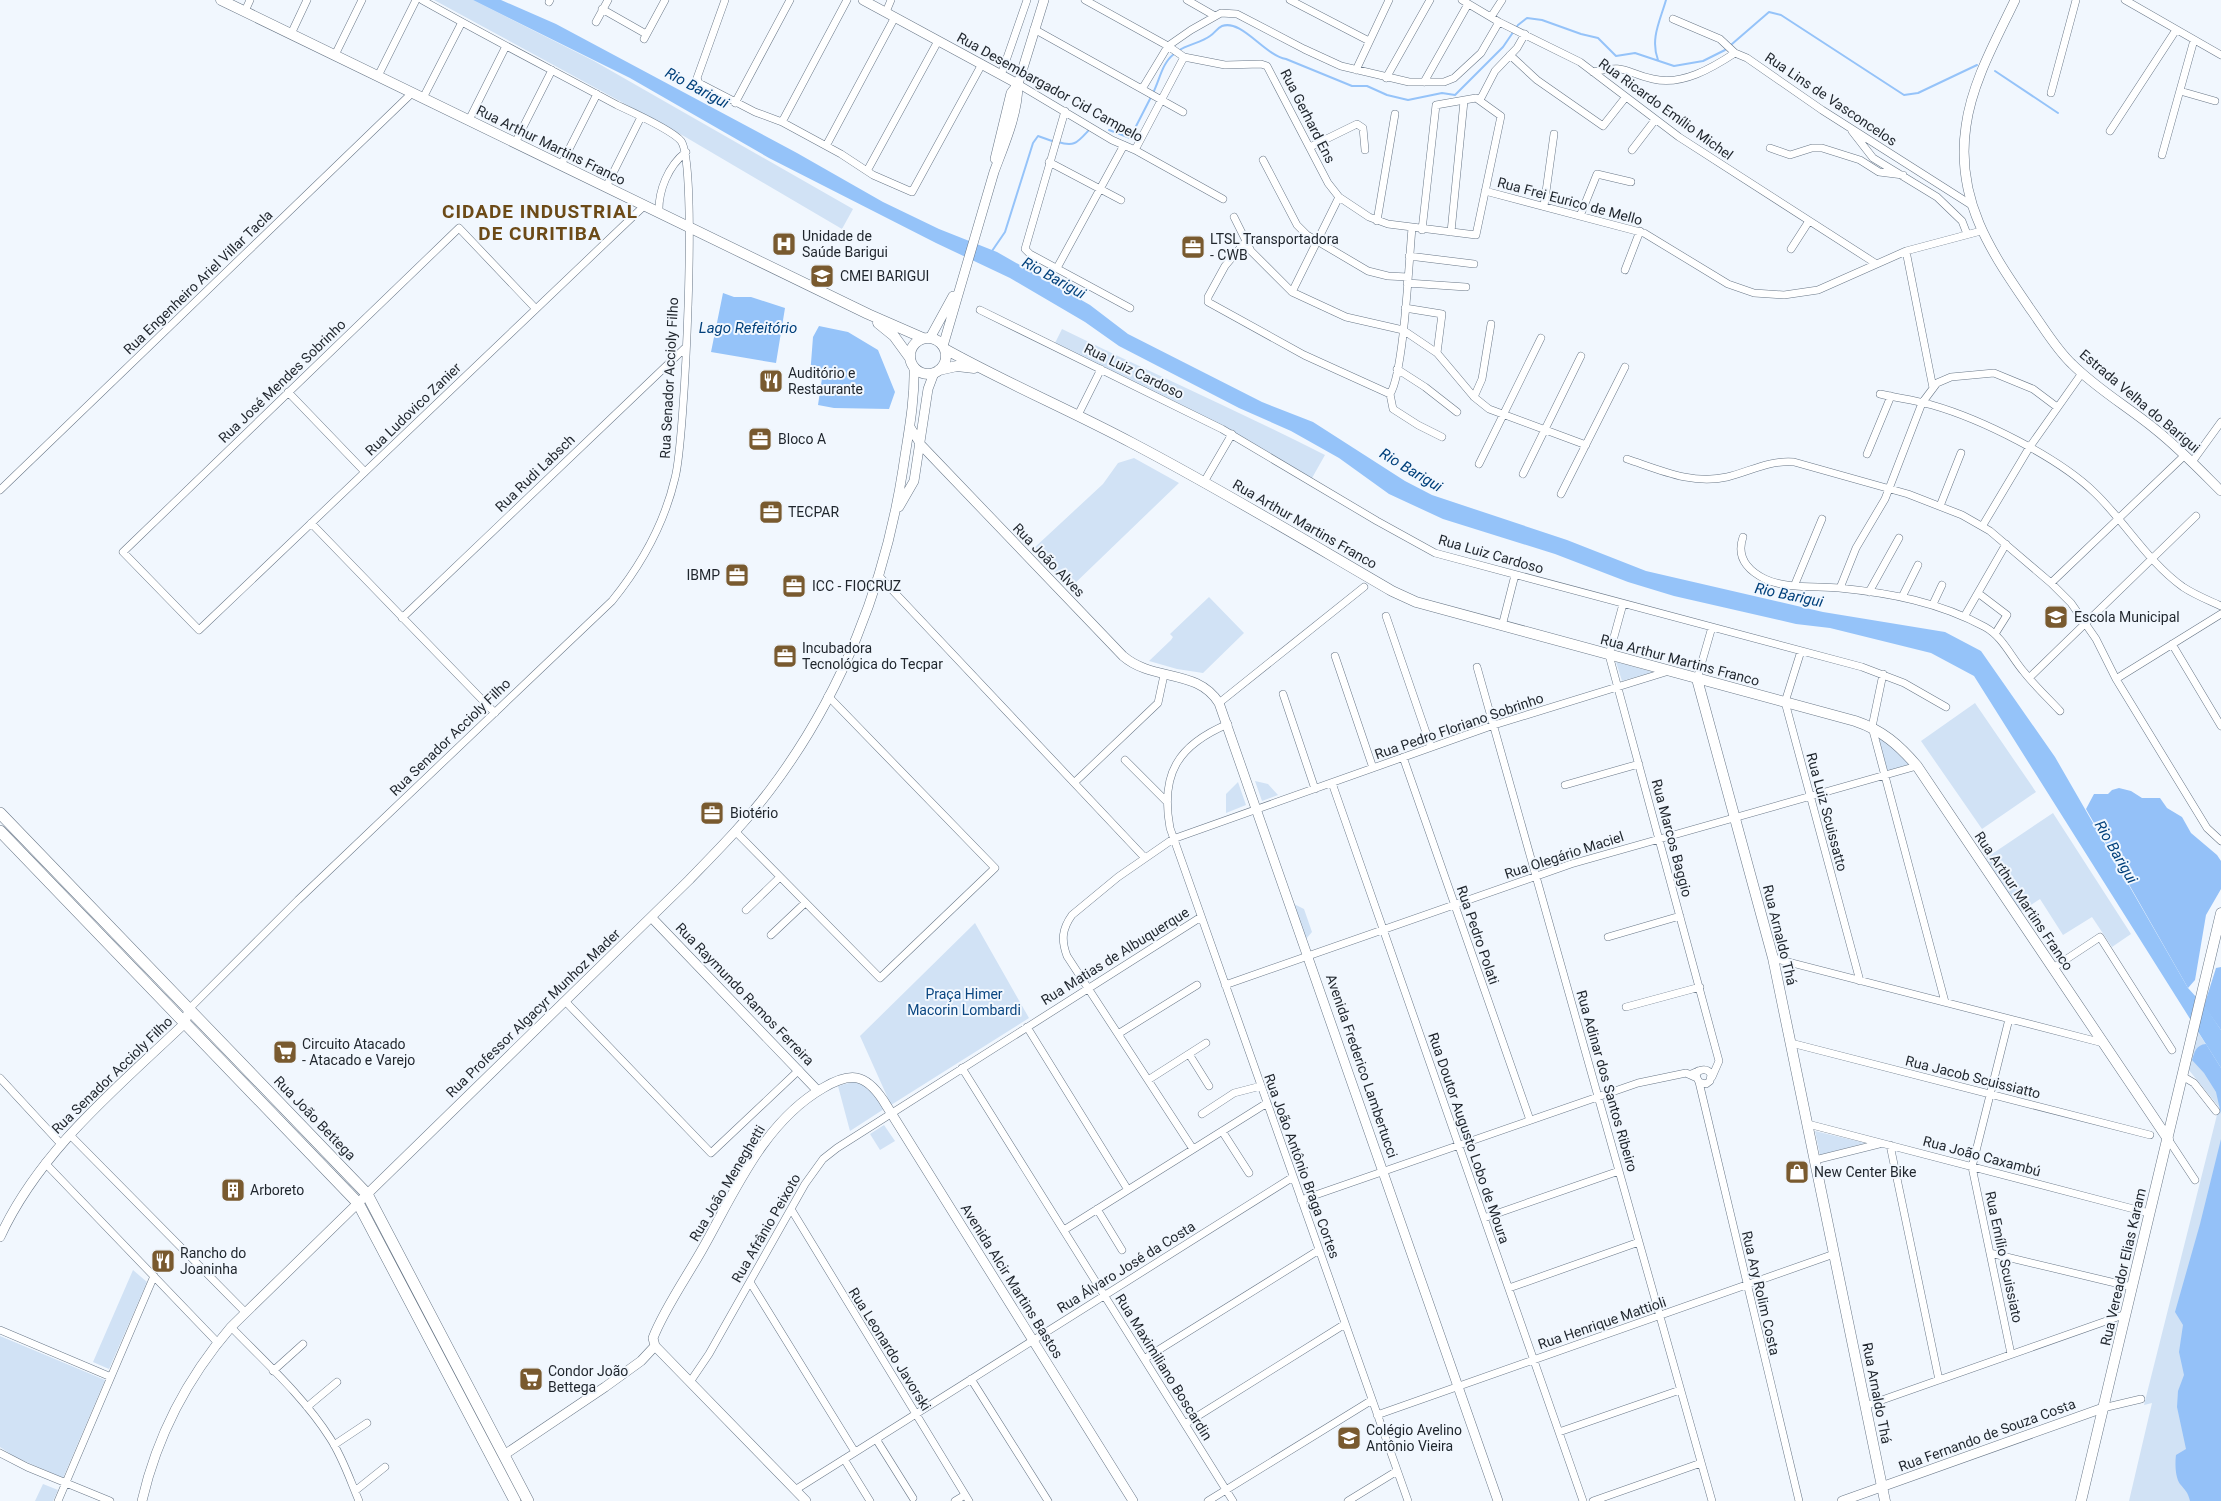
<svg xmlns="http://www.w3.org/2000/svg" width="2221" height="1501" font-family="Roboto,sans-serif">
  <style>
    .green { fill: #d1e2f5 }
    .forest { fill: #94c1f8 }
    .water { fill: #95c3f9 }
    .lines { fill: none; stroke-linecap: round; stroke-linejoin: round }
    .stream { stroke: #95c3f9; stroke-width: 2 }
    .minor-casing { stroke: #697787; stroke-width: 8 }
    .tertiary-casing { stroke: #697787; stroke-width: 10 }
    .secondary-casing { stroke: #697787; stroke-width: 11 }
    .primary-casing { stroke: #697787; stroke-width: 12 }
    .minor { stroke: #fff; stroke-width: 7 }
    .tertiary { stroke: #fff; stroke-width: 9 }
    .secondary { stroke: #fff; stroke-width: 10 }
    .primary { stroke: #fff; stroke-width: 11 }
    .labels { text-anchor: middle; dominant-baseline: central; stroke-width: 4; stroke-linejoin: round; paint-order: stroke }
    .street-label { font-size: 14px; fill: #1f252c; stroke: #f1f7fe }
    .poi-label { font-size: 14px; fill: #1f252c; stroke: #f1f7fe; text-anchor: start }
    .park-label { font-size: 14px; fill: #0a4681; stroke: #f1f7fe }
    .water-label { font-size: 15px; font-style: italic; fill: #01407b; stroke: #f1f7fe }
    .district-label { font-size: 19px; font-weight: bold; letter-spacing: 1px; fill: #6c4a17; stroke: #f1f7fe }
  </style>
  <rect width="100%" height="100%" fill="#f1f7fe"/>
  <path class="green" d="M434 0H473L594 61 853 209 842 229 682 135Z
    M1062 329C1149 372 1239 411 1325 455L1312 478 1227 428 1055 343Z
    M1134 458 1179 483 1070 588 1033 549 1103 484 1118 463Z
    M1209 597 1244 633 1203 673 1177 669 1149 661 1171 640 1173 637 1170 634Z
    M1616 662 1653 672 1622 681Z
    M1975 703 2036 792 1982 829 1921 741Z
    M1878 734 1910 764 1887 771Z
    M1255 781 1268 784 1278 795 1262 801Z
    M1238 782 1246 805 1226 813V794Z
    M2053 813 2131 934 2112 947 2092 917 2063 935 2040 899 2020 912 1986 858Z
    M1292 903 1304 909 1312 932 1306 939Z
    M975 923 1029 1018 891 1105 860 1036Z
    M2196 1029 2221 1068V1501H2129L2152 1403 2144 1405 2147 1393 2219 1107 2188 1069Z
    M856 1081C869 1085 877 1098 884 1109L850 1131 838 1086Z
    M884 1125 895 1141 880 1150 870 1134Z
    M1815 1131 1865 1143 1820 1155Z
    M133 1270 147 1282 109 1369 93 1362Z
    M0 1336 105 1380 63 1478 15 1457 0 1447Z
    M43 1484 58 1490 53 1501H35Z"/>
  <path class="forest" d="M2119 788 2131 791 2142 798H2160L2167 808 2182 817 2191 833 2217 855 2221 861V889L2206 915 2195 980 2188 988 2086 809 2094 794H2108L2112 790Z
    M2221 967V1030L2204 1006 2216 968Z
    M2206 1044 2221 1068V1114L2216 1092 2204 1073 2192 1060C2195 1051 2196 1045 2206 1044Z
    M2221 1139V1501H2190C2188 1492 2185 1490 2180 1484 2175 1477 2175 1463 2176 1455L2186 1449 2177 1407 2178 1391 2184 1375 2179 1352 2183 1325 2175 1312 2200 1224Z"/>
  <path class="water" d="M473 0H501L556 24 797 153 883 202 939 229 997 252 1090 305 1128 334 1262 402 1313 422 1405 481 1432 495 1567 540 1646 571 1823 612 1945 632 1981 651 2055 757 2188 988 2207 1009 2221 1030V1068L1974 676 1931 653 1830 628 1796 624 1674 596 1628 582 1555 554 1443 519 1389 494 1339 458 1291 431 1239 408 1119 346 1085 322 1010 278 936 243 769 158 630 78Z
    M723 293 734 297H751L785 308 776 363 711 352Z
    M819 326 848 332 878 350 895 392 889 409 834 408 818 405 822 378 810 376 813 337Z"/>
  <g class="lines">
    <path class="stream" d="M1732 44 1769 12 1781 15 1904 95 1918 93 1977 65
      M1178 51C1188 44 1201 43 1210 36 1215 33 1217 28 1222 26 1242 19 1264 55 1286 59L1352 86H1367L1387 95 1408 100 1442 93 1455 95 1503 47 1518 25 1527 18 1542 20 1581 34 1598 38 1616 56 1635 53 1674 66 1703 61 1725 50
      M1658 60C1650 39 1660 21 1666 0
      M1995 71 2058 113
      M1153 93C1160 79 1162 63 1174 54
      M1109 130 1130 138 1151 97
      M1058 142C1074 147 1077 143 1088 131
      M992 251 1005 232 1033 143 1038 136 1052 141"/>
    <g class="minor-casing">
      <path id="minor" d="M725 0 697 78 699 83 755 112 782 122 841 154 873 175 912 192 982 64
        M1085 0 1168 46 1184 57 1225 65 1261 64 1267 66 1328 183 1339 197 1369 217 1388 224 1476 235 1501 116 1476 98 1436 105 1422 230
        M1187 0 1215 16
        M1290 0 1369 41
        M1462 0 1499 22 1580 62 1679 137 1875 263
        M2125 0 2221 55
        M549 2 550 0
        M602 9 646 34
        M245 11 250 0
        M886 12 891 0
        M1491 17 1502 0
        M1673 19 1720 39 1735 53 1747 58 1822 110 1973 206
        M596 22 608 0
        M1034 29 1183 112
        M291 34 307 0
        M644 39 665 0
        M335 55 362 0
        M1510 55 1537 80 1603 126 1625 98
        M1356 70 1389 0
        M1593 72C1627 64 1623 72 1653 79 1682 86 1712 68 1735 53
        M1001 75 1027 0
        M378 76 416 0
        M1386 78 1430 0
        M1424 82 1468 4
        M1018 84 1112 140 1135 150 1223 199
        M1142 89 1168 46 1191 30 1221 13 1237 14 1304 49 1341 66 1409 82H1444L1454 78 1481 53 1499 22
        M2180 91 2215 101
        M2051 93 2076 0
        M423 98 462 22
        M1480 100 1495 71 1517 48 1525 34
        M735 103 790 0
        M1065 111 1025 249 1030 254 1130 308
        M469 120 506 46
        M782 122 847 0
        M1852 131 1873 158 1937 197 1962 221 1967 234
        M2110 131 2176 30
        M515 143 552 70
        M826 146 895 17
        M1310 147 1357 124 1363 128 1365 150
        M1770 148 1790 155 1812 148H1822L1860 160 1879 172 1903 175
        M1135 150 1184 57
        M1632 150 1655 120
        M2162 155 2194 40
        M1263 160 1297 225 1307 235 1368 271 1388 276 1408 277
        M1049 162 1121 200
        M561 165 597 94
        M867 171 938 41
        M606 187 641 117
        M1485 191 1644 233 1728 284 1754 293 1784 295 1818 290 1906 251 1981 231
        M1544 206 1554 134
        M659 213C658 191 668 166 686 152
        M1580 216 1597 174 1631 182
        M1234 217 1251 251 1292 292 1346 317 1403 330 1437 353 1474 397 1489 409 1586 445
        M1377 221 1395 114
        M1451 232 1464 101
        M1246 241 1225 266 1208 297V302L1304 355 1390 394C1404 373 1409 259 1412 228
        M1791 249 1809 221
        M1906 251 1933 388
        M1409 256 1474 264
        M1057 268 1124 145
        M1625 270 1640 231
        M1407 283 1466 287
        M1292 292 1339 197
        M1405 308 1442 314 1437 353
        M536 309 459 228 123 552 199 630 260 572 644 206
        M980 310 1222 429 1377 521 1435 553 1862 667 1904 683 1946 707
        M1397 369 1425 387 1457 412
        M288 392 365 472
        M1390 394 1393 409 1418 425 1442 437
        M1880 394C1897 398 1915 400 1932 405 1981 419 2058 457 2095 493 2126 523 2148 562 2183 587 2195 595 2208 600 2221 606
        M1474 397 1482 379 1491 324
        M1078 415 1101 369
        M1867 454 1891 396
        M1627 459C1660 470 1692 485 1727 477 1751 471 1769 460 1794 462L1908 494 1962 515 1990 531 2051 583 2071 603 2096 639 2116 679 2207 828 2221 841
        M2192 462 2221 422
        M1479 464 1541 338
        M1523 474 1581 356
        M1204 482 1232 434
        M0 490 412 93
        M1561 494 1625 367
        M1940 506 1961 453
        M311 523 495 713
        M1983 525 2029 448 2082 373
        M1743 537C1736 557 1747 570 1765 579 1786 589 1816 586 1839 588 1890 593 1939 602 1985 627 2003 637 2011 657 2024 672 2035 686 2048 698 2060 711
        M879 576 1145 858
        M2051 583 2185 455
        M1795 584 1822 519
        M1840 588 1856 548 1885 499 1922 403 1937 383 1951 377 1994 373 2033 389 2057 407
        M1869 592 1899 538
        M1978 593 2007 615 1995 634
        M1902 597 1918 565
        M1623 604 1609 655 1719 1061 1712 1077
        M1933 604 1942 585
        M1386 616 1431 747
        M1964 617 2006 544
        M402 618 686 347
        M1502 626 1515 575
        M2172 644 2221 726
        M1801 651 1785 702 1860 981
        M1335 656 1373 768
        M1477 667 1712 1501
        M1883 674 1872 727 1945 1002
        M2029 678 2196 516
        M1697 679 1712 627
        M2116 679 2221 614
        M1283 694 1315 789
        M1219 703 1364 587
        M1228 724C1178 745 1160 774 1170 828L1408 1501
        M1403 757 1530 1120
        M1125 760 1166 801
        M1075 782 1158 703 1164 675
        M1332 783 1583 1501
        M1565 785 1639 764
        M736 832 880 978 995 868 828 696
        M746 910 780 877
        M771 935 805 903
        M1608 937 1680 916
        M1773 958 2103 1043
        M2053 968 2100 937 2172 1050
        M1225 985 1571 864 1917 766
        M565 1001 711 1153 799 1070
        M1626 1007 1700 987
        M189 1009 298 900 612 601C642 564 664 525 675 478 685 441 698 163 681 141 672 130 632 112 617 105 552 70 486 36 422 0
        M2009 1019 1972 1167 2011 1354
        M1027 1027 1128 1190
        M1118 1034 1197 985
        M1791 1043 2150 1135
        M1189 1054 1209 1086
        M962 1068 1233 1501
        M1691 1074C1699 1071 1706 1066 1711 1074L1710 1081 1706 1084 1699 1082 1696 1076 1698 1071
        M2182 1076 2194 1083 2216 1111
        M0 1078 61 1144
        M1148 1080 1206 1043
        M1699 1082 1799 1501
        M1202 1114 1234 1093 1261 1086
        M1808 1124 2149 1213
        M1222 1131 1249 1173
        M70 1135 245 1312
        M2168 1139 2195 1180
        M1890 1145 1939 1380
        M1193 1149 1067 956C1061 940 1062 929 1072 915L1118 877 1173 839 1494 725 1669 671
        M1815 1160 1879 1144
        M45 1163 218 1343
        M1301 1200 1638 1083 1686 1073 1697 1078
        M791 1209 969 1501
        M1097 1209 1122 1250
        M1484 1218 1619 1171
        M1064 1230 1267 1103
        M1990 1253 2132 1287
        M750 1282 855 1452
        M1509 1288 1639 1242
        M231 1327C265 1362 304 1397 330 1438 343 1458 350 1480 359 1501
        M0 1330 111 1377
        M1144 1359 1319 1250
        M273 1371 303 1344
        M971 1379 1048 1501
        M690 1382 709 1354 805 1184 823 1159 837 1148 1201 917
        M1865 1406 2126 1314
        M307 1407 337 1382
        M2103 1408 2141 1399
        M1377 1415 1834 1254
        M1185 1424 1345 1324
        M1559 1432 1680 1390
        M876 1439 913 1498
        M334 1445 367 1423
        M0 1453 27 1467 110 1501
        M844 1459 870 1501
        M795 1490 1293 1177
        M355 1491 385 1467
        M58 1501 154 1276
        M955 1501 965 1495
        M1208 1501 1372 1400
        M1348 1501 1397 1471
        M1593 1501 1701 1463"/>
    </g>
    <g class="tertiary-casing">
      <path id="tertiary" d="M863 0 1018 84
        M2015 0C1996 40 1972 82 1966 126 1955 200 1991 252 2031 310 2044 328 2056 349 2072 364 2097 389 2128 407 2155 429 2179 448 2200 470 2221 491
        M995 159 1011 93 1018 84
        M930 338 953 296
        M943 346 994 172C1004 145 1018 114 1018 84L1044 0
        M910 427 921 445 1123 656C1153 682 1197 668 1219 703L1498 1501
        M899 507 914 481 928 389 934 373
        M651 917 818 1091
        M0 1237C40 1150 117 1088 185 1023L189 1009
        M504 1455 605 1387 641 1361 655 1346
        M142 1501C157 1436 188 1377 231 1327L689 880C717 851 745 823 770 790 841 696 885 585 903 469 908 435 915 402 914 367
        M806 1501 655 1346 653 1338C664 1309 688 1275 703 1248 735 1191 764 1122 823 1088 850 1072 865 1073 883 1100L1133 1501
        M1842 1501 2103 1408"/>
    </g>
    <g class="secondary-casing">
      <path id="secondary" d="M221 0 868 314 923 338
        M878 323 894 336 910 358
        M910 356a18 18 0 1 1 36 0a18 18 0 1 1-36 0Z
        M945 349C1006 383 1070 410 1132 443 1220 489 1306 541 1392 591L1416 602 1855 721C1882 730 1899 745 1917 766L2168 1139
        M939 370 957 366 974 368
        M1697 679 1773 958 1885 1501
        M2081 1501 2221 913"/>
    </g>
    <g class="primary-casing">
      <path id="primary" d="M0 813 367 1194 528 1501
        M0 831 358 1203 515 1501"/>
    </g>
    <use href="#minor" class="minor"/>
    <use href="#tertiary" class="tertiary"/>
    <use href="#secondary" class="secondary"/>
    <use href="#primary" class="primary"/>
  </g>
  <defs>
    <g id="hospital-square" transform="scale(1.25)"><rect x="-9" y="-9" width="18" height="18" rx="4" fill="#795a2f" stroke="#f1f7fe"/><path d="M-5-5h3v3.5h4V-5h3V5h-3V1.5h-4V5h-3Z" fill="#fff"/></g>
    <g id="office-square" transform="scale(1.25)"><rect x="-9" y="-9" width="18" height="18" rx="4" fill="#795a2f" stroke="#f1f7fe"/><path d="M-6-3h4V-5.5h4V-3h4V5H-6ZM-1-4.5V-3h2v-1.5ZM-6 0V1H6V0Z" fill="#fff"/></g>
    <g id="school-square" transform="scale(1.25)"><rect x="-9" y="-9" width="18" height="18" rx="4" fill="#795a2f" stroke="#f1f7fe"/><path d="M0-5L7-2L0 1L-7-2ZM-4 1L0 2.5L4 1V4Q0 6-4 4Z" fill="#fff"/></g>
    <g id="restaurant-square" transform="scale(1.25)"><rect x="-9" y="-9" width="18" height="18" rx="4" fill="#795a2f" stroke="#f1f7fe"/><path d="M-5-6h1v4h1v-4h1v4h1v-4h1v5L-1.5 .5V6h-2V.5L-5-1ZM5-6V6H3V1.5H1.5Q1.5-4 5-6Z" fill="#fff"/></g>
    <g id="supermarket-square" transform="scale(1.25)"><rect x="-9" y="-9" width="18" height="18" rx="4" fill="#795a2f" stroke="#f1f7fe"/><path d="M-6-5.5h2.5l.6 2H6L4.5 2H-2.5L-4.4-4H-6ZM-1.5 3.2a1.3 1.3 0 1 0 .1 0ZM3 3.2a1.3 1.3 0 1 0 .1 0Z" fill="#fff"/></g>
    <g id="shop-square" transform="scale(1.25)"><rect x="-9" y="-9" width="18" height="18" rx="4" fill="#795a2f" stroke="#f1f7fe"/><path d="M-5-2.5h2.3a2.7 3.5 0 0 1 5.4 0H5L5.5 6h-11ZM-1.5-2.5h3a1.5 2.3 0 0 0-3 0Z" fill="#fff"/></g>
    <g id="building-square" transform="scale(1.25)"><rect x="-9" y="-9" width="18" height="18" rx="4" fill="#795a2f" stroke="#f1f7fe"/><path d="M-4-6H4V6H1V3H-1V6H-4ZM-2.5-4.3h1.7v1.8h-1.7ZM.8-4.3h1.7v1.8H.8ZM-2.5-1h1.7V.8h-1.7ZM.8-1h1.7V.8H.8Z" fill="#fff"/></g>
  </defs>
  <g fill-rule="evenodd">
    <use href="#hospital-square" x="784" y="244"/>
    <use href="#office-square" x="1193" y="247"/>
    <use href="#school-square" x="822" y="276"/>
    <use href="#restaurant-square" x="771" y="381"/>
    <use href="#office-square" x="760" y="439"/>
    <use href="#office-square" x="771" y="512"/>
    <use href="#office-square" x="737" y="575"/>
    <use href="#office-square" x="794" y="586"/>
    <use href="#school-square" x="2056" y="617"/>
    <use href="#office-square" x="785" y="656"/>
    <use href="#office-square" x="712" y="813"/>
    <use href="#supermarket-square" x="285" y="1052"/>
    <use href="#shop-square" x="1797" y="1172"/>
    <use href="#building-square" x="233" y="1190"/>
    <use href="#restaurant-square" x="163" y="1261"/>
    <use href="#supermarket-square" x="531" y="1379"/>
    <use href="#school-square" x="1349" y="1438"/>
  </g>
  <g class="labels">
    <g class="street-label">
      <text transform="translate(1050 87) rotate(29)">Rua Desembargador Cid Campelo</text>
      <text transform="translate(1831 99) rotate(34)">Rua Lins de Vasconcelos</text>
      <text transform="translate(1666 109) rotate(36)">Rua Ricardo Emílio Michel</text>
      <text transform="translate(1308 116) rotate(63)">Rua Gerhard Ens</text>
      <text transform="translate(551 145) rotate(26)">Rua Arthur Martins Franco</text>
      <text transform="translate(1570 201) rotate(15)">Rua Frei Eurico de Mello</text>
      <text transform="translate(198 282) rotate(-44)">Rua Engenheiro Ariel Villar Tacla</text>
      <text transform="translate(1134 371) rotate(26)">Rua Luiz Cardoso</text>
      <text transform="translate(669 378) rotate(-87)">Rua Senador Accioly Filho</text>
      <text transform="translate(282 381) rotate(-44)">Rua José Mendes Sobrinho</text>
      <text transform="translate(2140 401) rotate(40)">Estrada Velha do Barigui</text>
      <text transform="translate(413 409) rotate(-44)">Rua Ludovico Zanier</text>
      <text transform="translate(535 473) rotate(-44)">Rua Rudi Labsch</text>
      <text transform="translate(1305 524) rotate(30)">Rua Arthur Martins Franco</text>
      <text transform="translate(1491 554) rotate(16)">Rua Luiz Cardoso</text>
      <text transform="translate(1049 560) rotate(46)">Rua João Alves</text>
      <text transform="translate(1680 660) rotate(15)">Rua Arthur Martins Franco</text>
      <text transform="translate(1459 726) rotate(-19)">Rua Pedro Floriano Sobrinho</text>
      <text transform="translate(450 737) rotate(-44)">Rua Senador Accioly Filho</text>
      <text transform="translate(1827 812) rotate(75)">Rua Luiz Scuissatto</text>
      <text transform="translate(1672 838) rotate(75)">Rua Marcos Baggio</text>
      <text transform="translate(1564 855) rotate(-18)">Rua Olegário Maciel</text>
      <text transform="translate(2024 901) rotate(56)">Rua Arthur Martins Franco</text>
      <text transform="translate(1478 935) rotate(71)">Rua Pedro Polati</text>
      <text transform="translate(1780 935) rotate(76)">Rua Arnaldo Thá</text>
      <text transform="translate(1115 956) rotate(-32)">Rua Matias de Albuquerque</text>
      <text transform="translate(745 994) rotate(46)">Rua Raymundo Ramos Ferreira</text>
      <text transform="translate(533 1013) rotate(-44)">Rua Professor Algacyr Munhoz Mader</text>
      <text transform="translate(1362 1066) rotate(71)">Avenida Frederico Lambertucci</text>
      <text transform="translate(112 1075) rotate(-44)">Rua Senador Accioly Filho</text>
      <text transform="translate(1973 1077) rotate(14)">Rua Jacob Scuissiatto</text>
      <text transform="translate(1607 1081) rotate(74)">Rua Adinar dos Santos Ribeiro</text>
      <text transform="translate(315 1118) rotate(46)">Rua João Bettega</text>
      <text transform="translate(1469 1138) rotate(71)">Rua Doutor Augusto Lobo de Moura</text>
      <text transform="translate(1982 1156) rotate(15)">Rua João Caxambú</text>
      <text transform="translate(1302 1166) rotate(70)">Rua João Antônio Braga Cortes</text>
      <text transform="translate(727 1183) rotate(-59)">Rua João Meneghetti</text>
      <text transform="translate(766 1228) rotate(-60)">Rua Afrânio Peixoto</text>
      <text transform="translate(2004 1257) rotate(78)">Rua Emílio Scuissiato</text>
      <text transform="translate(1126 1267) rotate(-32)">Rua Álvaro José da Costa</text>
      <text transform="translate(2123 1267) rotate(-77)">Rua Vereador Elias Karam</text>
      <text transform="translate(1012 1281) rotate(58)">Avenida Alcir Martins Bastos</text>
      <text transform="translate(1761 1293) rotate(77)">Rua Ary Rolim Costa</text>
      <text transform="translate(1602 1323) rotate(-19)">Rua Henrique Mattioli</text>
      <text transform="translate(890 1349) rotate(58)">Rua Leonardo Javorski</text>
      <text transform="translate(1164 1367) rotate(58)">Rua Maximiliano Boscardin</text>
      <text transform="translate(1877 1393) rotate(79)">Rua Arnaldo Thá</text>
      <text transform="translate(1987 1435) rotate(-20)">Rua Fernando de Souza Costa</text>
    </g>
    <g class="poi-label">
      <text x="802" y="236">Unidade de<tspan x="802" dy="16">Saúde Barigui</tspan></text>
      <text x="1210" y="239">LTSL Transportadora<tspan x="1210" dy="16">- CWB</tspan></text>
      <text x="840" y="276">CMEI BARIGUI</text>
      <text x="788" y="373">Auditório e<tspan x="788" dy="16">Restaurante</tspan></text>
      <text x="778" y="439">Bloco A</text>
      <text x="788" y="512">TECPAR</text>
      <text x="720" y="575" text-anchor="end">IBMP</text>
      <text x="812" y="586">ICC - FIOCRUZ</text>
      <text x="2074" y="617">Escola Municipal</text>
      <text x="802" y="648">Incubadora<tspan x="802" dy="16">Tecnológica do Tecpar</tspan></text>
      <text x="730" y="813">Biotério</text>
      <text x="302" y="1044">Circuito Atacado<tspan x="302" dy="16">- Atacado e Varejo</tspan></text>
      <text x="1814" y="1172">New Center Bike</text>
      <text x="250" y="1190">Arboreto</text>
      <text x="180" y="1253">Rancho do<tspan x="180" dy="16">Joaninha</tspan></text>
      <text x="548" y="1371">Condor João<tspan x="548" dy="16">Bettega</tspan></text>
      <text x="1366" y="1430">Colégio Avelino<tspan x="1366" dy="16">Antônio Vieira</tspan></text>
    </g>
    <g class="park-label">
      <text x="964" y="994">Praça Himer<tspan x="964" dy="16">Macorin Lombardi</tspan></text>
    </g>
    <g class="water-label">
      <text transform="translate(697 88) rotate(28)">Rio Barigui</text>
      <text transform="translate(1054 278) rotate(29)">Rio Barigui</text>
      <text x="748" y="328">Lago Refeitório</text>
      <text transform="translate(1411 470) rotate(31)">Rio Barigui</text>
      <text transform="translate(1789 595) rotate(12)">Rio Barigui</text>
      <text transform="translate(2116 852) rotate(60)">Rio Barigui</text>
    </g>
    <g class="district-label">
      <text x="540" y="211">CIDADE INDUSTRIAL<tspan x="540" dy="22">DE CURITIBA</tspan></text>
    </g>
  </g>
</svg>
